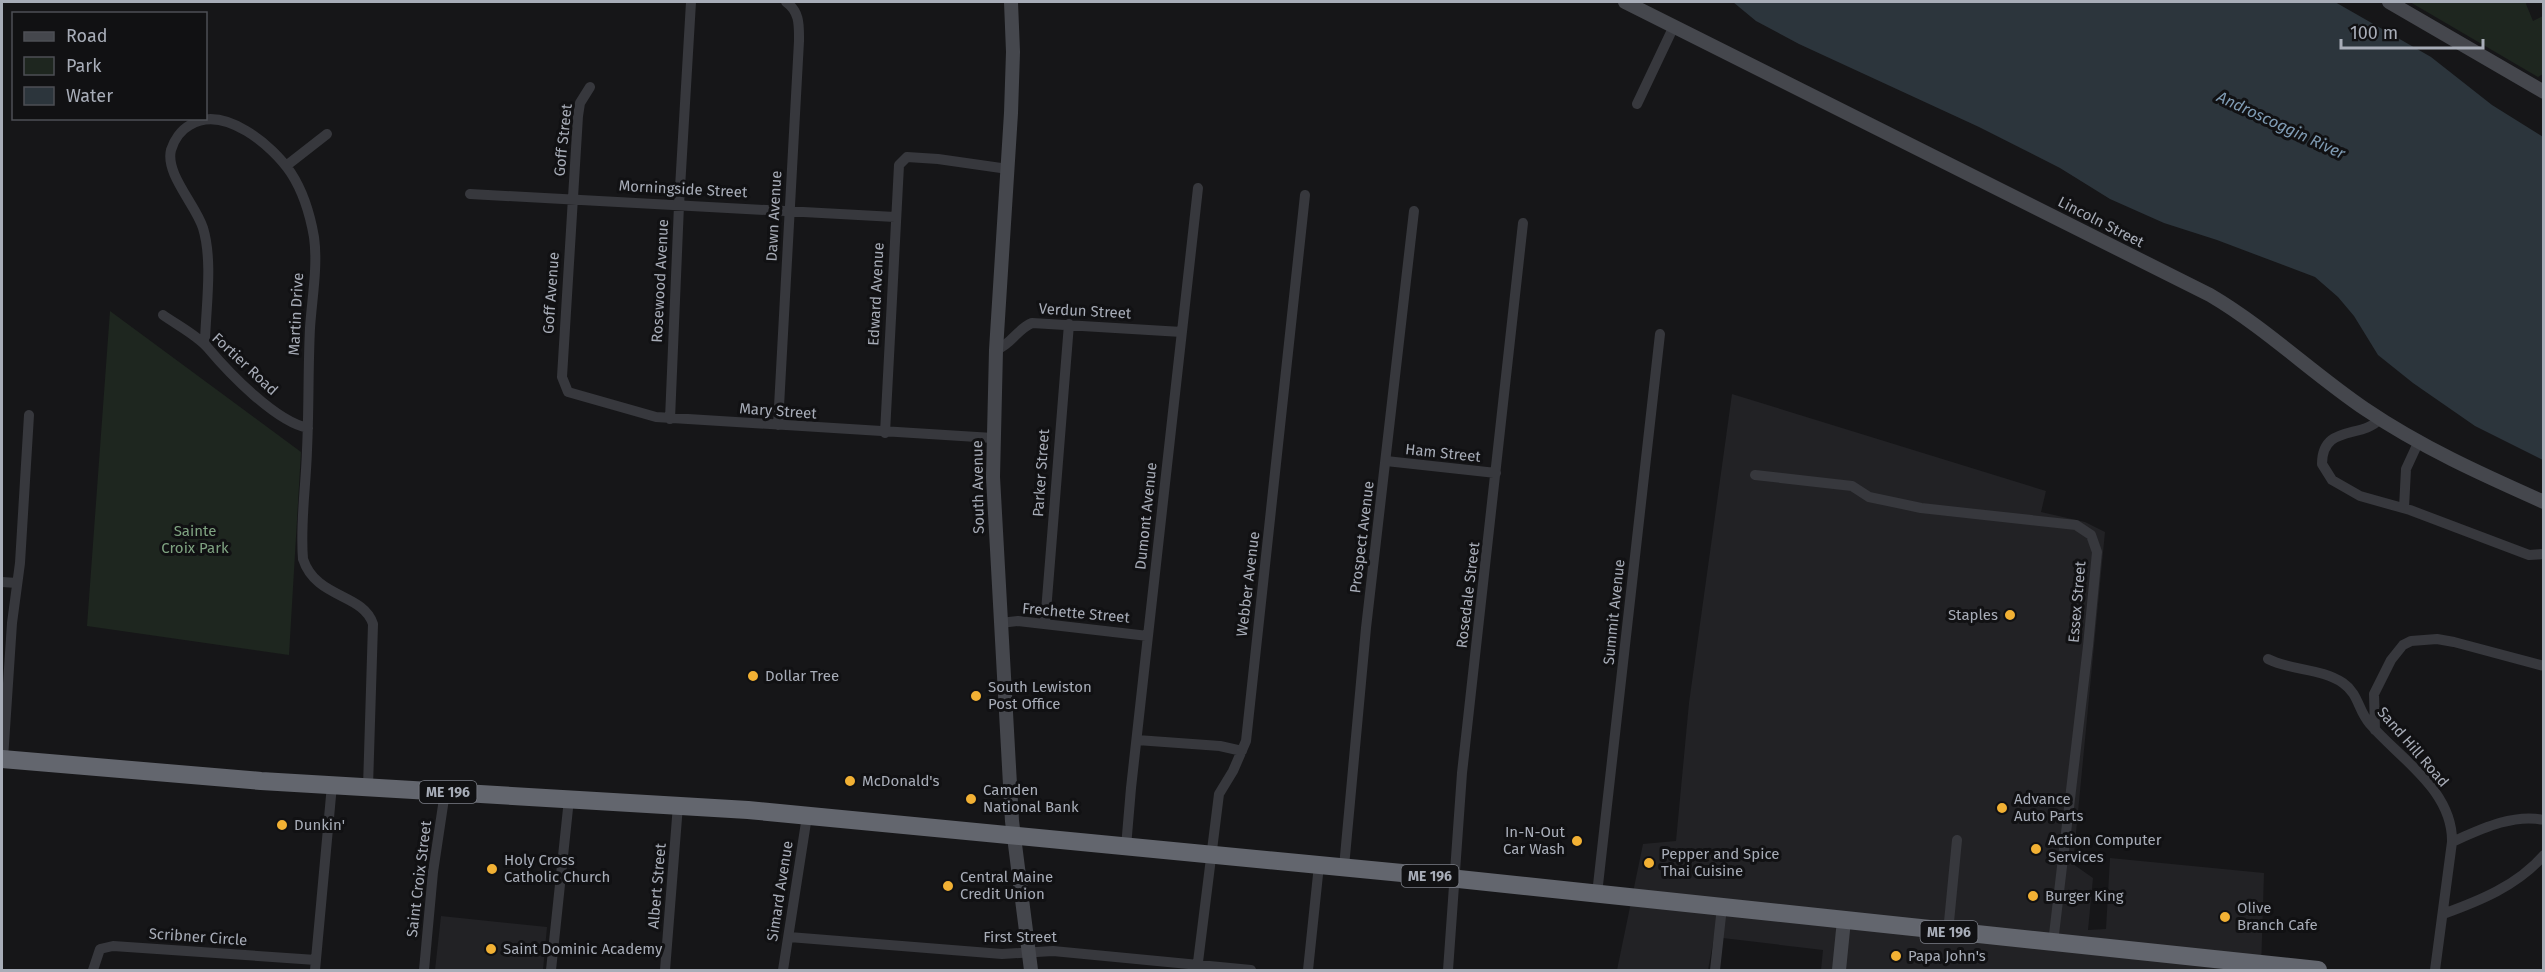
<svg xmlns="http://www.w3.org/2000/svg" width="2545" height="972" font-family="'Fira Sans',sans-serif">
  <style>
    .built { fill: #222225 }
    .green { fill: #1e261f }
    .water { fill: #2c353c }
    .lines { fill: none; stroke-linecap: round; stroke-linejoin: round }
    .street { stroke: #37383d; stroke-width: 10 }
    .secondary { stroke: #45474d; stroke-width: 14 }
    .highway { stroke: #63666e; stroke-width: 18 }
    .poi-dot { fill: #f2b134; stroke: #111113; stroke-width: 2 }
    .labels { text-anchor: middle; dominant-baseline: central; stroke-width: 6; stroke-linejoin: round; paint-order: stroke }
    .shield { fill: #111113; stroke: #7b7e86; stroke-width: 1.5 }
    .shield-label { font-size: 14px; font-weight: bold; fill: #a8adb8 }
    .street-label { font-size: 15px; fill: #a8adb8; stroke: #111113 }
    .park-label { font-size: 15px; fill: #7fa381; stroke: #111113 }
    .poi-label { font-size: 15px; fill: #a8adb8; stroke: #111113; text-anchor: start }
    .water-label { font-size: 16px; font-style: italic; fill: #7f9bb3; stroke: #111113 }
  </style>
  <rect width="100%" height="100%" fill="#161618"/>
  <path class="built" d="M1732 394 2046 491 2041 512 2085 522 2105 532 2073 864 2093 878 2088 930 2106 929 2110 858 2264 873 2261 970H1821L1823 950 1714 937 1708 970H1617L1643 844 1676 841 1689 703Z
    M441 916 547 927 543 970H435Z"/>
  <path class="green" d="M2410 2H2527L2526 4 2533 21 2543 16V74L2538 77Z
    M110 311 301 452 289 655 87 626Z"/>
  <path class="water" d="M1733 2H2335L2431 57 2492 105 2543 137V460L2475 426 2413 383 2378 355 2354 316 2338 297 2315 277 2217 240 2164 223 2110 199 2060 168 1979 127 1799 44 1756 21Z"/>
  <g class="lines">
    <path class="street" d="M590 87 580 103 578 116 562 377 568 392 656 417 993 438
      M1637 104 1674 26
      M286 166 327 134
      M470 194 895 217
      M163 315C177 325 197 335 208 348 229 373 276 422 308 428
      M207 347 205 341C206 306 213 261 203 228 196 205 165 174 171 150 174 140 181 130 190 125 224 104 273 146 291 173 304 193 310 214 314 237 318 266 312 298 310 328 308 368 309 409 307 450 306 486 300 523 303 559 316 599 363 593 373 624L368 787
      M996 350C1012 344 1017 329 1032 323L1182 332
      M670 419 679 205 691 2
      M2380 419C2362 439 2322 424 2322 464L2332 480 2360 496 2410 510 2529 555 2544 554
      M778 425 799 41C799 25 800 12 786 2
      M885 433 899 165 907 157 938 159 1008 169
      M1386 461 1496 473
      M1755 475 1852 486 1869 497 1921 508 2076 525 2091 535 2097 552 2088 646 2053 943
      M2404 508 2406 469 2418 443
      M2 582 17 583
      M1000 623 1018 621 1148 636
      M1045 624 1069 324
      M2268 659C2292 671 2321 668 2343 683 2359 694 2358 711 2370 724 2400 759 2453 790 2452 842
      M2375 730 2374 694 2391 660 2403 645 2411 641 2437 639 2454 642 2544 666
      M1137 740 1220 746 1242 751
      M3 759 12 623 20 563 29 415
      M1126 847 1131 788 1198 188
      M1344 867 1366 628 1414 211
      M1597 894 1660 334
      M2443 914C2479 901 2517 886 2544 855
      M1948 932 1957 840
      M789 937 1002 954 1053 951 1251 970
      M93 970 100 949 113 946 316 960
      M315 970 332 785
      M424 970 433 872 445 792
      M551 970 569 799
      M665 970 678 805
      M783 970 807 816
      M1197 970 1219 794 1233 771 1246 741 1305 195
      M1308 970 1319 865
      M1448 970 1462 773 1523 223
      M1715 970 1722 907
      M2435 970 2452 842C2479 830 2513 813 2544 820"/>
    <path class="secondary" d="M1011 2 1013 52 1011 113 996 350 993 477 1012 821 1031 970
      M1625 2 2210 295C2266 328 2312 373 2365 409 2421 447 2481 474 2544 502
      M2389 2 2544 92
      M1839 970 1844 920"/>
    <path class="highway" d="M2 759 261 781 748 810 1402 873 2318 970"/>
  </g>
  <g class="poi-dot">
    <circle cx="2010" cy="615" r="6"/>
    <circle cx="753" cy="676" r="6"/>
    <circle cx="976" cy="696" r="6"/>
    <circle cx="850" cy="781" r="6"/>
    <circle cx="971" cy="799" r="6"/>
    <circle cx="2002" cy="808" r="6"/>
    <circle cx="282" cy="825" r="6"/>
    <circle cx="1577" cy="841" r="6"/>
    <circle cx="2036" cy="849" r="6"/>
    <circle cx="1649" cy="863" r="6"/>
    <circle cx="492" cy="869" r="6"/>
    <circle cx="948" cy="886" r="6"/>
    <circle cx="2033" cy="896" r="6"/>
    <circle cx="2225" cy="917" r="6"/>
    <circle cx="491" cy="949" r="6"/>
    <circle cx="1896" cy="956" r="6"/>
  </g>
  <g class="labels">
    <g class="shield">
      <rect x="419.5" y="781" width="57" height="22" rx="4.5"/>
      <rect x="1401.5" y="865" width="57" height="22" rx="4.5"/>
      <rect x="1920.5" y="921" width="57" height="22" rx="4.5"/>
    </g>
    <g class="shield-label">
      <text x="448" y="792">ME 196</text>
      <text x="1430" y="876">ME 196</text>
      <text x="1949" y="932">ME 196</text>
    </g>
    <g class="street-label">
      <text transform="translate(563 140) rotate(-84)">Goff Street</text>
      <text transform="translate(683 189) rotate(3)">Morningside Street</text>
      <text transform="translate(774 216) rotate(-87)">Dawn Avenue</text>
      <text transform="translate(2101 222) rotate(27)">Lincoln Street</text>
      <text transform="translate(660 281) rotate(-87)">Rosewood Avenue</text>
      <text transform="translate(551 293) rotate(-86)">Goff Avenue</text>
      <text transform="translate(876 294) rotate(-87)">Edward Avenue</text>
      <text transform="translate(1085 311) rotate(3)">Verdun Street</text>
      <text transform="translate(296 314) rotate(-87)">Martin Drive</text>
      <text transform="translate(245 364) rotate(43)">Fortier Road</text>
      <text transform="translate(778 411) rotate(4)">Mary Street</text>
      <text transform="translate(1443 453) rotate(6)">Ham Street</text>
      <text transform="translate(1041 473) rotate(-86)">Parker Street</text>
      <text transform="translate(978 487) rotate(-91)">South Avenue</text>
      <text transform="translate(1146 516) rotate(-84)">Dumont Avenue</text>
      <text transform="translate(1362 537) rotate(-83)">Prospect Avenue</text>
      <text transform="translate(1248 584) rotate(-83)">Webber Avenue</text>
      <text transform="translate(1468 595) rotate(-83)">Rosedale Street</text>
      <text transform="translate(2077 602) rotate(-85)">Essex Street</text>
      <text transform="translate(1614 612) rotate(-84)">Summit Avenue</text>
      <text transform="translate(1076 613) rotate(5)">Frechette Street</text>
      <text transform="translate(2413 747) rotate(49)">Sand Hill Road</text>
      <text transform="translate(419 879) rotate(-83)">Saint Croix Street</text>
      <text transform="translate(657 886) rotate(-85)">Albert Street</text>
      <text transform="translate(780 891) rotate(-81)">Simard Avenue</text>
      <text transform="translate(198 937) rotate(4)">Scribner Circle</text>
      <text x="1020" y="937">First Street</text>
    </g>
    <g class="park-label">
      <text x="195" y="531">Sainte<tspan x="195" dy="17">Croix Park</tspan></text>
    </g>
    <g class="poi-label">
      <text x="1998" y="615" text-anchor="end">Staples</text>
      <text x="765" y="676">Dollar Tree</text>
      <text x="988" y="687">South Lewiston<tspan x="988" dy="17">Post Office</tspan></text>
      <text x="862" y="781">McDonald's</text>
      <text x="983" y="790">Camden<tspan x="983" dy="17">National Bank</tspan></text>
      <text x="2014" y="799">Advance<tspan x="2014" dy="17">Auto Parts</tspan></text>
      <text x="294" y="825">Dunkin'</text>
      <text x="1565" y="832" text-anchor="end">In-N-Out<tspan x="1565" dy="17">Car Wash</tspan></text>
      <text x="2048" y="840">Action Computer<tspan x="2048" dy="17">Services</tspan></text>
      <text x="1661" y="854">Pepper and Spice<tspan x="1661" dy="17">Thai Cuisine</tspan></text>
      <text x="504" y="860">Holy Cross<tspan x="504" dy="17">Catholic Church</tspan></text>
      <text x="960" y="877">Central Maine<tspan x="960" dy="17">Credit Union</tspan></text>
      <text x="2045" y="896">Burger King</text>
      <text x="2237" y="908">Olive<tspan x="2237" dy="17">Branch Cafe</tspan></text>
      <text x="503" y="949">Saint Dominic Academy</text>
      <text x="1908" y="956">Papa John's</text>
    </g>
    <g class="water-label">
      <text transform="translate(2281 125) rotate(25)">Androscoggin River</text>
    </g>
  </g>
  <rect width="2545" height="972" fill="none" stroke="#a8adb8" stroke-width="6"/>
  <rect x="12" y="12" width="195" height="108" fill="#111113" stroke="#4d4f55" stroke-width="1.5"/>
  <rect x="24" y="32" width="30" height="9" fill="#45474d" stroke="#4d4f55" stroke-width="1.5"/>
  <text x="66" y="42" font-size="18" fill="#a8adb8">Road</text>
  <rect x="24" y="57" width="30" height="18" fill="#1e261f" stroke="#4d4f55" stroke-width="1.5"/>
  <text x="66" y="72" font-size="18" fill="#a8adb8">Park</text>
  <rect x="24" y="87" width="30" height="18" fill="#2c353c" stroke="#4d4f55" stroke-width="1.5"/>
  <text x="66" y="102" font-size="18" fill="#a8adb8">Water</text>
  <path d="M2341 39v9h142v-9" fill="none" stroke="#a8adb8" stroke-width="3"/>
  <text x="2350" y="39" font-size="18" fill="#a8adb8" stroke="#111113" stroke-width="4.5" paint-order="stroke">100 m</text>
</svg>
